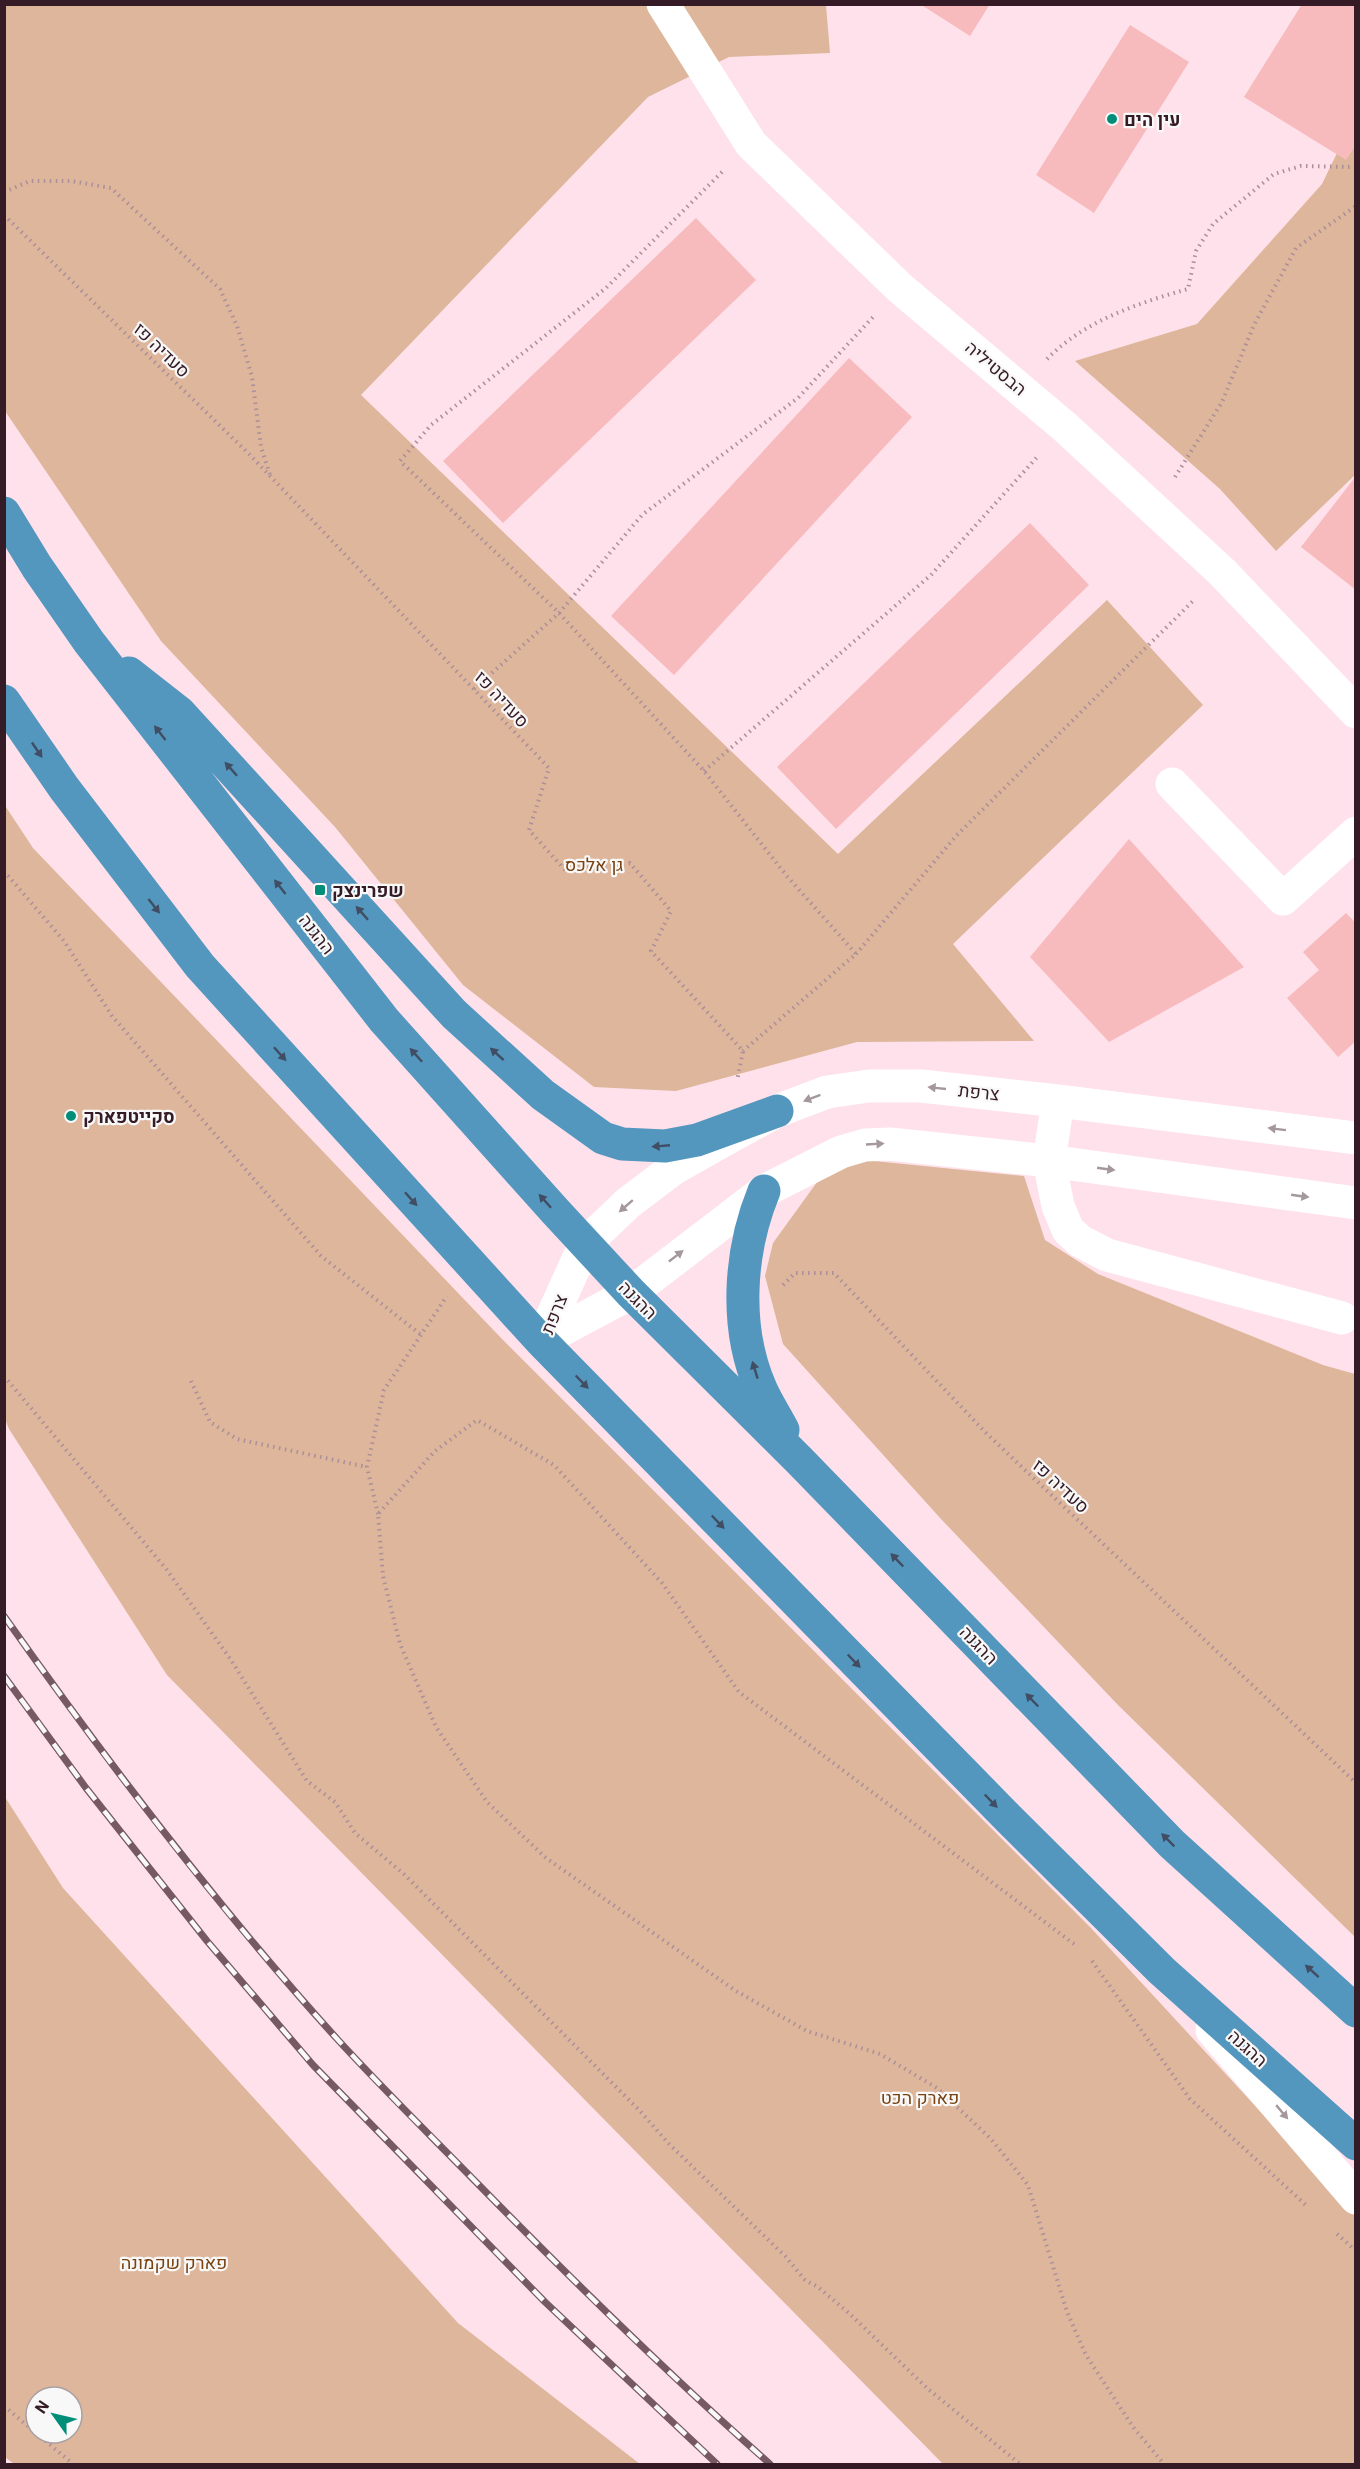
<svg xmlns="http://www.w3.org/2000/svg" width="1360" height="2469" font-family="Roboto,Heebo,sans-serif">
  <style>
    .green { fill: #ddb69b; fill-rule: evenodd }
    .building { fill: #f7bbbd }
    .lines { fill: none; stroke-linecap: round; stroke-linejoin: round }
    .path { stroke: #ab8f99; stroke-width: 4; stroke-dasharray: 1.5 4.5; stroke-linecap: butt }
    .minor { stroke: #fff; stroke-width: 33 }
    .highway { stroke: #5397bf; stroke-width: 33 }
    .rail-casing { stroke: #755963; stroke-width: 7 }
    .rail { stroke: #f8f8f8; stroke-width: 4.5; stroke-dasharray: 14; stroke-linecap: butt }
    .oneway { fill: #414d63 }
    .oneway2 { fill: #a4989d }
    .poi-dot { fill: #018e78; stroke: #f8f8f8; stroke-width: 2 }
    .labels { text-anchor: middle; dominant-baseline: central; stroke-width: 4.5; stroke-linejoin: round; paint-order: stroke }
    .poi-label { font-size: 18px; font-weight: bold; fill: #351b25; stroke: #f8f8f8; text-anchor: start }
    .street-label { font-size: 18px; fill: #351b25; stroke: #f8f8f8 }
    .park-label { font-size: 18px; fill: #794211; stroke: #f8f8f8 }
  </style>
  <rect width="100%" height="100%" fill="#ffe1eb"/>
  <path class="green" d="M4 5H826L830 53 729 57 648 97 361 395 838 854 1107 600 1203 705 953 944 1034 1041 857 1042 676 1091 594 1087 463 985 335 827 161 641 5 411Z
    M1355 116V475L1276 551 1220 489 1075 361 1197 324 1322 184Z
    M4 804 33 848 502 1339 1090 1927 1355 2214V2464H943L167 1675 9 1429 5 1419Z
    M864 1160 1024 1176 1045 1240 1098 1274 1323 1365 1355 1374V1937L1118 1705 941 1519 783 1344 765 1276 773 1243 820 1178Z
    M5 1797 63 1888 458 2323 640 2464H14L5 2457ZM36 2397H72V2433H36Z"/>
  <path class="building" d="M920 4H990L970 36Z
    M1302 4H1356V145L1346 160 1244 97Z
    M1130 25 1189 62 1094 213 1036 175Z
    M696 218 756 280 503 523 443 461Z
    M849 358 912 417 674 675 611 616Z
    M1356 476V590L1301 547Z
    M1030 523 1089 585 836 829 777 767Z
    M1129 839 1244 967 1109 1042 1030 957Z
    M1346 913 1356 923V1041L1338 1057 1287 998 1319 970 1303 952Z"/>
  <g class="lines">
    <path class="path" d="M722 172 606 288 431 425 400 461 559 613 704 771 786 875 856 954 743 1051
      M4 192 30 181H71L111 188 220 289 237 326 252 377 261 447 270 475
      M4 215 250 455 549 768 529 830 566 871 630 863 671 911 651 951 743 1051 737 1081
      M1047 359C1084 321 1138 303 1188 289L1196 251 1213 224 1274 174 1301 166 1356 167
      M1175 477 1222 402 1254 325 1296 248 1356 206
      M474 689 559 613 642 515 798 398 873 317
      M704 771 931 575 1038 456
      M4 871 64 941 112 1016 321 1256 420 1334
      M856 954 956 836 1195 599
      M783 1285 795 1273H834L987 1434 1356 1783
      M4 1376 167 1570 231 1660 307 1781 335 1802 355 1833 405 1875 640 2111 668 2143 785 2256 805 2280 818 2287 851 2315 928 2389 1020 2464
      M191 1381 210 1422 237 1439 367 1467
      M378 1514 367 1467 384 1390 447 1296
      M1074 1944 739 1692 662 1583 554 1465 477 1420 435 1451 378 1514 383 1576 400 1644 436 1727 487 1802 546 1858 736 1991 807 2031 880 2054 937 2088 991 2139 1028 2185 1067 2312 1086 2355 1133 2427 1164 2464
      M1092 1961 1190 2099 1308 2207
      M1337 2234 1356 2251
      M4 2406 36 2433
      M36 2433 73 2464"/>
    <path class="minor" d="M663 4 751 144 900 288 1065 427 1222 572 1356 712
      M1172 784 1283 899 1356 833
      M1058 1101 1049 1161 1058 1206 1068 1230 1080 1241 1107 1255 1342 1318
      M541 1341 585 1244 628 1203 673 1169 728 1138 777 1111 827 1092 869 1086H921L1058 1101 1356 1138
      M541 1341 631 1293 764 1191 841 1152 865 1145 890 1144 1049 1161 1356 1203
      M1212 2030 1356 2198"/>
    <path class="highway" d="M4 513 37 567 89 642 384 1020 555 1211 631 1293 799 1460 1172 1844 1356 2011
      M129 673 180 713 454 1014 543 1095 603 1138 622 1144 665 1146 697 1140 777 1111
      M4 701 64 788 200 966 541 1341 1008 1818 1162 1971 1356 2144
      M764 1191C739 1252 734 1328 761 1389 767 1403 776 1416 783 1430"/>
    <g class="rail-casing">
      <path id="rail" d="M4 1616C108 1763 218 1908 339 2041 383 2089 430 2135 476 2182 571 2279 668 2374 770 2464
        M4 1676 86 1788 207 1941 313 2065 545 2302 717 2464"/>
    </g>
    <use href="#rail" class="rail"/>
  </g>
  <defs><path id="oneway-solid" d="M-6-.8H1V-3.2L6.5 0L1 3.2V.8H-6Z" transform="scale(1.5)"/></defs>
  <g class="oneway">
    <use href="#oneway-solid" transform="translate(160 733) rotate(-128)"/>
    <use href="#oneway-solid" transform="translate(37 750) rotate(56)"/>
    <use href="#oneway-solid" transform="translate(231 769) rotate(-132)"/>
    <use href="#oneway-solid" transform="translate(280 887) rotate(-128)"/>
    <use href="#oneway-solid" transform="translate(154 906) rotate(52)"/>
    <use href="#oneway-solid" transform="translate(362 913) rotate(-132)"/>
    <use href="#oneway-solid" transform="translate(280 1054) rotate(48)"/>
    <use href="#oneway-solid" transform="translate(497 1054) rotate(-138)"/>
    <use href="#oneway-solid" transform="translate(416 1055) rotate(-132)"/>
    <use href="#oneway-solid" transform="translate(661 1146) rotate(175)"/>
    <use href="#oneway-solid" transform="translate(411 1199) rotate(48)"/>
    <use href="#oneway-solid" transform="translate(545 1201) rotate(-132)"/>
    <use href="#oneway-solid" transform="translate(755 1370) rotate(-107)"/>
    <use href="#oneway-solid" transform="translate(582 1382) rotate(46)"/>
    <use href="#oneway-solid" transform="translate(718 1522) rotate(46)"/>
    <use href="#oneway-solid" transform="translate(897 1560) rotate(-134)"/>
    <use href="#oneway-solid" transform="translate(854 1661) rotate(46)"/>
    <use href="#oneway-solid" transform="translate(1032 1700) rotate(-134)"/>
    <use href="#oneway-solid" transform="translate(991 1801) rotate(46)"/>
    <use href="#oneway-solid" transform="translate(1168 1840) rotate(-135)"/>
    <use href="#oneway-solid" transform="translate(1312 1971) rotate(-138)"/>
  </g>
  <g class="oneway2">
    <use href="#oneway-solid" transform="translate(937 1088) rotate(-174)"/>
    <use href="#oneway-solid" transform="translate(812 1098) rotate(159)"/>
    <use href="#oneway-solid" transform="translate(1277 1129) rotate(-173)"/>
    <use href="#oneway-solid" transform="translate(875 1144) rotate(-3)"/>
    <use href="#oneway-solid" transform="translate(1106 1169) rotate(8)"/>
    <use href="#oneway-solid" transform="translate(1300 1196) rotate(8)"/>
    <use href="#oneway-solid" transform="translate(626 1206) rotate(139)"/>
    <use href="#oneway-solid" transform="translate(676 1256) rotate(-38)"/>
    <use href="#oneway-solid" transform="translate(1282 2112) rotate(50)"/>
  </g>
  <g class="poi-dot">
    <circle cx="1112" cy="119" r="6"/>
    <rect x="314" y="884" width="12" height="12" rx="3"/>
    <circle cx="71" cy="1116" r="6"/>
  </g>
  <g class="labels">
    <g class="poi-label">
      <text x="1124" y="119">עין הים</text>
      <text x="332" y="890">שפרינצק</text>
      <text x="83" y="1116">סקייטפארק</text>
    </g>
    <g class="street-label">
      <text transform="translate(162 350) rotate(44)">סעדיה פז</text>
      <text transform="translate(996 368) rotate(40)">הבסטיליה</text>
      <text transform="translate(502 699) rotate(47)">סעדיה פז</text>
      <text transform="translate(317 934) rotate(52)">ההגנה</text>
      <text transform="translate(979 1092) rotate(6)">צרפת</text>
      <text transform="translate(638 1300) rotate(45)">ההגנה</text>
      <text transform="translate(554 1314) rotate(-68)">צרפת</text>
      <text transform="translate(1061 1486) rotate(43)">סעדיה פז</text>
      <text transform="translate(979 1645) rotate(46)">ההגנה</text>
      <text transform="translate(1248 2048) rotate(42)">ההגנה</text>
    </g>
    <g class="park-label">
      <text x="594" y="864">גן אלכס</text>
      <text x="920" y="2097">פארק הכט</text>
      <text x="174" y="2262">פארק שקמונה</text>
    </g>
  </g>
  <rect width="1360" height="2469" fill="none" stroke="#351b25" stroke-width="12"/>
  <g transform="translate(54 2415) rotate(304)"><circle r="28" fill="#f8f8f8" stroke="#aaa0a4" stroke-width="1.5"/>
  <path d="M0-4.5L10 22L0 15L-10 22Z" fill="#018e78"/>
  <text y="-9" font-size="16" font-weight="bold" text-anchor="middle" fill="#351b25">N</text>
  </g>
</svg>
